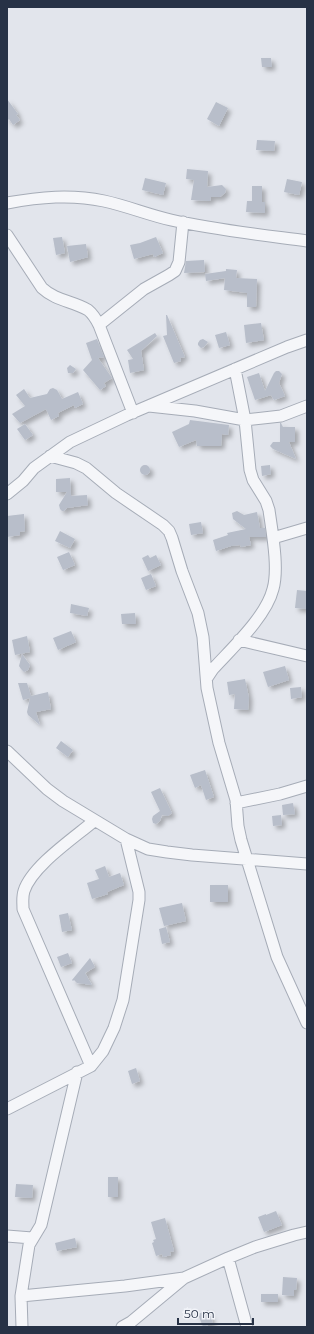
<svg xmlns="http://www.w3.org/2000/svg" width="314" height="1334" font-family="Montserrat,sans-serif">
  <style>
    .building { fill: #b8beca; filter: url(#shadow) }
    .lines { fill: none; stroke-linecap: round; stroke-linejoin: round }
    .minor-casing { stroke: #a6acb7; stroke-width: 13 }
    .minor { stroke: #f5f6f9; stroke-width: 11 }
  </style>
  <defs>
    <filter id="shadow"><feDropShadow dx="3.5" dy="3.5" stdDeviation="2" flood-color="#0004"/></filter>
  </defs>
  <rect width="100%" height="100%" fill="#e2e5ec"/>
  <path class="building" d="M261 58H271L272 67H262Z
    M7 99 18 114 16 115 20 120 13 125 9 119 7 121Z
    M216 102 228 108 219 126 207 119Z
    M257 140 275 141 274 151 256 150Z
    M187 169 208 171 207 187 222 185 226 189 225 193 220 197H211L210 201 191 200 194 180 186 179Z
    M145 178 166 183 163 195 142 190Z
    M287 179 302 182 299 195 284 192Z
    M252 186H262V202H265V213L246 212 247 201H252Z
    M62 237 65 253 56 255 53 238Z
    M156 237 163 253 154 257 153 254 134 259 130 245 140 243Z
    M86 244 88 257 70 262 67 246Z
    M204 260 205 272 184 273 186 261Z
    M226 269 237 270 236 278 257 279 256 307H247V293L224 290 225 278 206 281 205 274 226 271Z
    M166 315H167L185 357 180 358 181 361 174 363 163 336 167 335Z
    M261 323 264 340 246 343 244 325Z
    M226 332 230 345 219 348 215 335Z
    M155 333 157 336 141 351 144 370 130 373 128 360 133 359 127 350Z
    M97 339 104 357 98 358 112 378 104 383 106 386 100 390 83 370 92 360 86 343Z
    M203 339 208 342 204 347 201 348 198 345V343L200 340Z
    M70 365 76 369 73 373H68L67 368Z
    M276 371H279L282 374 279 383 285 396 274 400 271 395 255 400 247 377 259 373 265 391 274 373Z
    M53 388 57 390 62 399 78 392 83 404 75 408 74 405 58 413 59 416 51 420 46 409 20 423 12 414 25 406 16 395 24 389 30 398 47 394 50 389Z
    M190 420 229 425 228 435 222 434 221 446H197L196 440 179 447 172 432 189 424Z
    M280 423H281L283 427H295V442H289L296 459 273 449 270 446 273 442H280Z
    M25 424 33 435 25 440 17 429Z
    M140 470a5 5 0 1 1 10 0a5 5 0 1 1-10 0Z
    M270 465 271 474 262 476 261 466Z
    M70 478 71 496 87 495 88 505 67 508 64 511H62L60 509 59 505 67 492H56V479Z
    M237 511 244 515 257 512 260 528H265L266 537H249L251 545 241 547 240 545 231 546 216 551 213 540 228 535 227 533 246 529 233 519 232 513Z
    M24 514 25 531 20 532V535L7 537V516Z
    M201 522 203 533 191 535 189 524Z
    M60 531 75 539 70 548 55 541Z
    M69 552 75 565 63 570 57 557Z
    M148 555 150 558 156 555 161 565 148 571 142 558Z
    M151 574 156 586 146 590 141 578Z
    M297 590 307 591V609L295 608Z
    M71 604 89 608 87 616 70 613Z
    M135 613 136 624H122L121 614Z
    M71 631 76 642 58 650 53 638Z
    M27 636 30 652 15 655 12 640Z
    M22 654 30 665 28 670 24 672 21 669 19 666Z
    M285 666 289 680 268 687 263 672Z
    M245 679 249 698 248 710 234 709 235 694 229 695 227 682Z
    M18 683H27L31 696 48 692 51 709 36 712 40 725 28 715 27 712 30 698 23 700Z
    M301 687 302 697 291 699 290 688Z
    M61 741 73 750 68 757 56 748Z
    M205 770 214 797 206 800 201 785 195 788 190 775Z
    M160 788 172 813 168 816 162 815 160 821 156 824 153 823 152 819 153 816 160 811 151 792Z
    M293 803 295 814 283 815 282 805Z
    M281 815 282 825 273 826 272 816Z
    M105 866 109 877 120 873 124 885 107 892 108 894 92 899 87 883 99 879 95 870Z
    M210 885H228V902H210Z
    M182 903 186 921 164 926 159 908Z
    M68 913 72 930 62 932 59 915Z
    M166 927 170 942 162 944 159 929Z
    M68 953 72 963 61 967 57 957Z
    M90 958 95 967 85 973 92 985 77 983 74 980 73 981 72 980Z
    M136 1068 140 1081 132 1084 128 1071Z
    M108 1177H118V1197H108Z
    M16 1184 33 1185 32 1198 15 1197Z
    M276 1211 282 1225 264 1232 258 1217 266 1214V1215Z
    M165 1218 174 1251 170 1252 171 1255 163 1257 162 1254 156 1256 152 1243 154 1242 153 1240 156 1239 151 1222Z
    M75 1238 77 1247 57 1251 55 1243Z
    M283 1277 297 1278 296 1290H294V1296L282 1295Z
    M261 1294H278V1302H261Z
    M208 1310 213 1323 203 1327 198 1314Z"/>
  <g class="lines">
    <g class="minor-casing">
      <path id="minor" d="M7 203C40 197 71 194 104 201 127 206 149 215 171 220 216 230 262 235 307 241
        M7 235 42 288C56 301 73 301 88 310 93 314 96 319 99 325L133 413
        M99 325 144 289 169 275 175 271 179 262 183 222
        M149 406 195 411 245 420 281 416 307 406
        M50 456 76 463 86 468 116 493 163 525 169 531 172 538 182 571 198 613 203 637 207 688 219 743 236 800 238 826 241 840 277 957 307 1023
        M7 494 23 481 34 468 70 442 127 415 287 347 307 340
        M273 538 307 528
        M239 640 307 656
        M207 678 213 669C232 648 266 617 273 589 279 568 272 532 269 510L266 501 253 480 250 470 245 420 235 369
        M7 751 47 789 63 801 126 839 148 849 167 852 192 855 307 864
        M236 803 280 794 307 786
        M91 1066 23 909C23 903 22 897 24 891 32 866 74 838 94 821
        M7 1109 91 1066 103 1051 114 1028 123 1000 139 900V892L126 839
        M7 1236 32 1238
        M228 1258 247 1327
        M21 1296 125 1286 184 1278
        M22 1327 21 1296 29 1245 41 1225 77 1072
        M122 1327 131 1322 184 1278 228 1258 255 1247 294 1235 307 1232"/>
    </g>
    <use href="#minor" class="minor"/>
  </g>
  <rect width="314" height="1334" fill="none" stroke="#273246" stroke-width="16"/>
  <path d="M178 1318v6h75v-6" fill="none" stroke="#273246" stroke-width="2"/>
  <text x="184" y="1318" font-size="12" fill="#273246" stroke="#f2f4f9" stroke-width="3" paint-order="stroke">50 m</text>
</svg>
